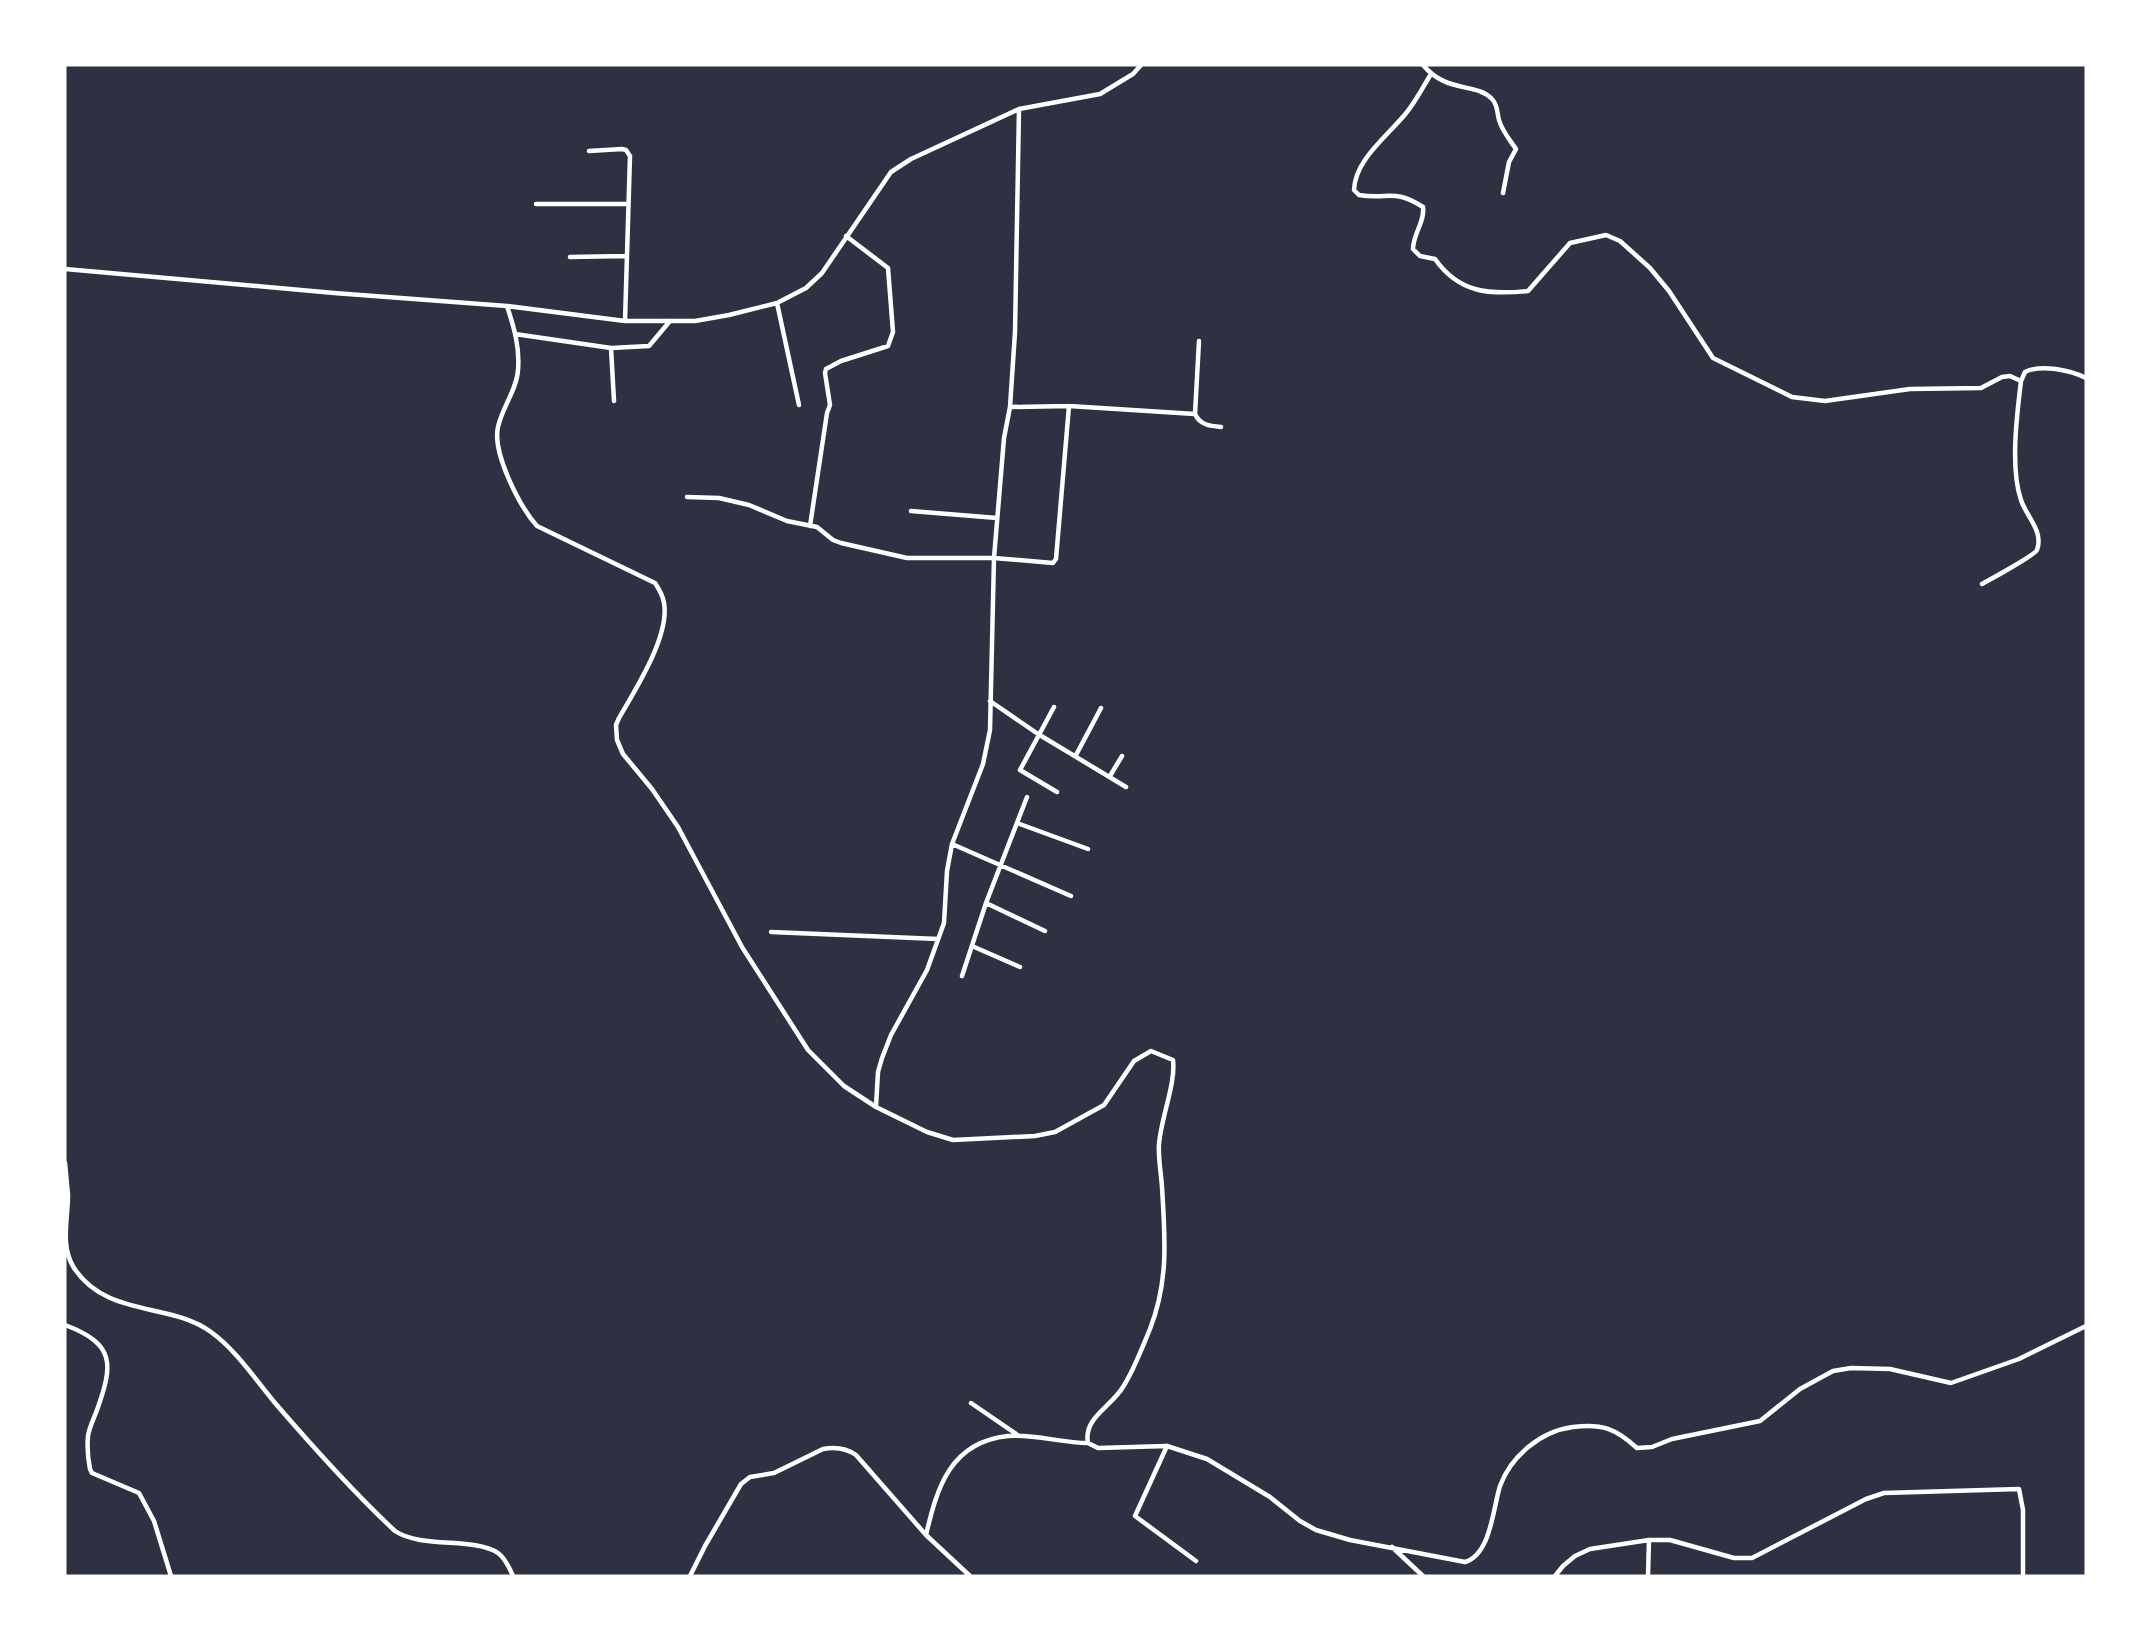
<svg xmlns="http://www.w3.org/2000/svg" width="2151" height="1641" font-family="'IBM Plex Sans',sans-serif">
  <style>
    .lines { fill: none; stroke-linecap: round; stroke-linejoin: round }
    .minor { stroke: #fff; stroke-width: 4.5 }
  </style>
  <rect width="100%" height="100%" fill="#2d3142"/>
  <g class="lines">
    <path class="minor" d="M1423 65C1447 94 1476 82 1492 99 1498 105 1497 113 1499 120 1502 131 1510 140 1516 149L1509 162 1503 193
      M1431 74C1423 87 1416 101 1407 112 1389 135 1355 159 1354 190L1359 195C1388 200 1394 188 1423 207 1425 222 1413 234 1413 249L1420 256 1435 259C1459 293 1489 295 1528 291L1570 243 1606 235 1620 241 1650 268 1669 291 1713 358 1792 397 1825 401 1910 389 1981 388 2002 377 2010 376 2021 381C2017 414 2010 468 2021 500 2026 516 2044 531 2037 550 2035 555 1991 579 1982 584
      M589 151 622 149 626 150 630 156 625 321
      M536 204H627
      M570 257 626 256
      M65 269 334 293 507 306 625 321H695L729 315 777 303 806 288 822 273 891 172 911 159 1019 109 1100 94 1133 74 1141 65
      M777 303 799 405
      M507 306C514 327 520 348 518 370 517 389 502 408 498 427 492 453 520 507 537 526L655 583C659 589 663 596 664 603 670 636 635 690 619 718L616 725 617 740 623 754 652 789 678 827 742 947 808 1050 844 1086 876 1107 927 1132 953 1140 1035 1136 1055 1132 1104 1105 1134 1061 1151 1051 1173 1060C1176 1083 1161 1118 1159 1144 1158 1157 1161 1173 1162 1187 1165 1238 1169 1280 1150 1329 1142 1348 1134 1370 1123 1387 1111 1407 1083 1418 1088 1443L1098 1448 1167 1446 1207 1459 1270 1497 1300 1521 1316 1530 1350 1540 1465 1562C1491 1554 1493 1508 1500 1486 1511 1456 1541 1431 1573 1427 1602 1423 1616 1429 1637 1448L1652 1447 1672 1439 1760 1421 1800 1389 1833 1371 1851 1368 1890 1369 1951 1383 2019 1359 2086 1326
      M515 334 611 348 614 401
      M1199 341 1195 414C1200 425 1210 426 1221 427
      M611 348 649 346 670 321
      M2021 381 2025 372C2041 364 2070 370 2086 378
      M1010 407 1069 406 1195 414
      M687 497 719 498 749 505 787 521 817 527 833 540 841 543 907 558H994L1053 563 1056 559 1069 406
      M911 511 997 518
      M810 526 827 413 830 405 825 373 826 369 841 361 888 346 893 332 888 268 846 236
      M990 701 1038 734 1126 787
      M1054 707 1020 770 1057 792
      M1076 755 1101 708
      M1110 776 1122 756
      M1017 823 1088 849
      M952 844 1071 896
      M986 903 1045 931
      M771 932 938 939
      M972 946 1020 967
      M962 976 986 903 1027 797
      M876 1106 878 1072 882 1058 891 1035 927 970 944 923 947 871 952 844 983 764 990 730 994 558 1004 438 1010 407 1015 332 1019 109
      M65 1163C66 1174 67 1185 68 1195 68 1220 60 1246 74 1268 107 1318 171 1302 211 1332 236 1350 255 1379 275 1403 313 1447 353 1492 395 1531 422 1549 475 1537 498 1553 505 1558 510 1569 513 1576
      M65 1325C116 1344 113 1365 97 1410 94 1418 89 1428 88 1436 87 1447 88 1459 90 1469L92 1473 139 1493 154 1521 171 1576
      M971 1403 1019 1436
      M1167 1446 1135 1516 1196 1561
      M926 1535 970 1576
      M1392 1547 1423 1576
      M690 1576 705 1546 741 1484 750 1477 774 1473 823 1449C834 1447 846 1448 856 1455L926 1535C937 1488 950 1442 1008 1436 1034 1434 1062 1443 1088 1443
      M1555 1576 1563 1566 1575 1556 1590 1549 1649 1540H1670L1734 1558H1752L1866 1499 1884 1493 2019 1489 2023 1510V1576
      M1648 1576 1649 1540"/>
  </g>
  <rect width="2151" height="1641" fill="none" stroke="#ffffff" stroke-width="133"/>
</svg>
